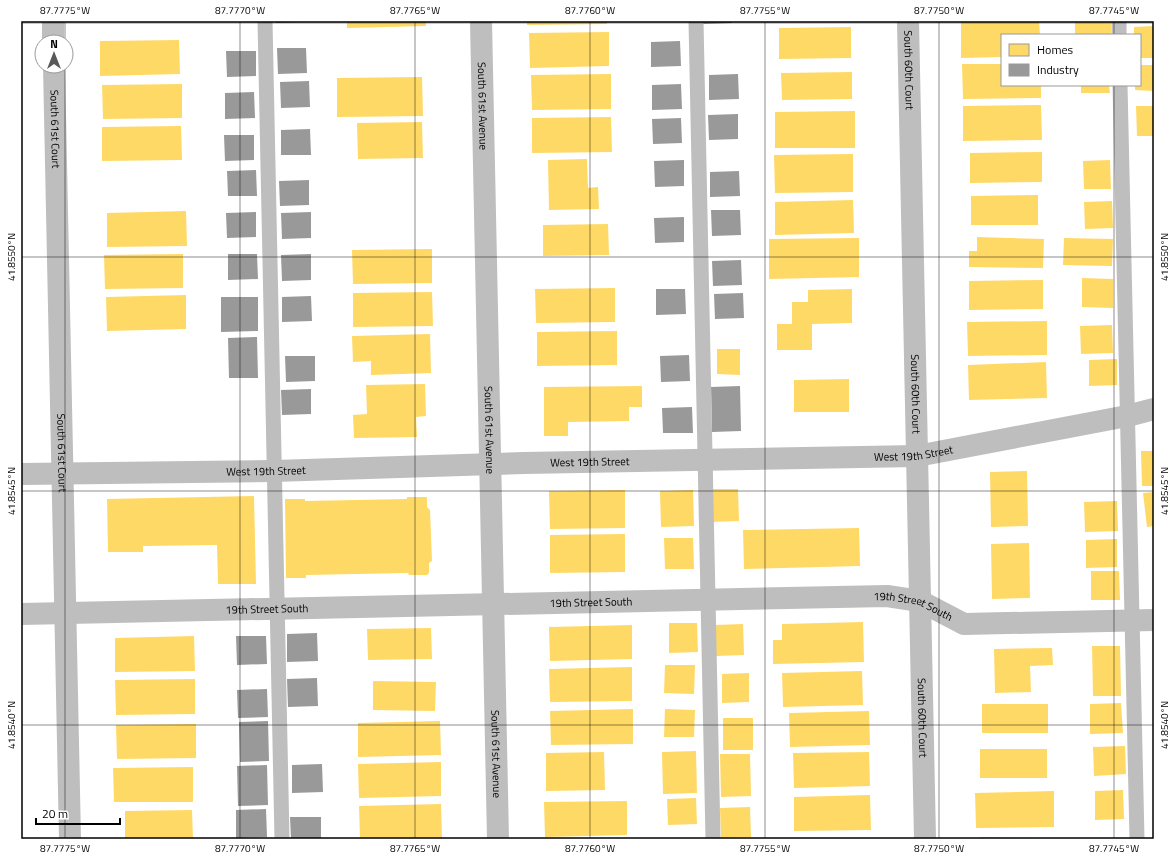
<svg xmlns="http://www.w3.org/2000/svg" width="1175" height="860" font-family="'Titillium Web',sans-serif">
  <style>
    .homes { fill: #ffd966 }
    .industry { fill: #999 }
    .lines { fill: none; stroke-linecap: round; stroke-linejoin: round }
    .lane { stroke: #bebebe; stroke-width: 15 }
    .street { stroke: #bebebe; stroke-width: 22 }
    .ticks { fill: none; stroke: #000; stroke-width: 1; stroke-opacity: 0.45 }
    .labels { text-anchor: middle; dominant-baseline: central; stroke-width: 4; stroke-linejoin: round; paint-order: stroke }
    .street-label { font-size: 11px; fill: #000; stroke: #fff }
    .neatline { fill: none; stroke: #000; stroke-width: 1.5 }
    .ticks-label { font-size: 10px; text-anchor: middle; fill: #000 }
  </style>
  <rect width="100%" height="100%" fill="#fff"/>
  <path class="homes" d="M347 21H426V26L347 28Z
    M527 21H607V24L527 25Z
    M1039 21 1040 35H1002V57L961 58V22Z
    M1075 21 1111 22V35H1075Z
    M1154 26V58H1140V35H1134V27Z
    M851 27V58L779 59V28Z
    M609 32V66L530 68 529 33Z
    M179 40 180 74 100 76V41Z
    M962 64H1002V85H1041V98L963 99Z
    M1140 65H1154V91L1135 90V85H1140Z
    M852 72V99L782 100 781 73Z
    M611 74V109L532 110 531 75Z
    M422 77 423 116 337 117V78Z
    M182 84V118L103 119 102 85Z
    M1081 85H1109L1110 93H1081Z
    M1041 105 1042 140 963 141V106Z
    M1136 106H1154V136H1137Z
    M855 111V148H775V112Z
    M611 117 612 152 532 153V118Z
    M422 122 423 158 358 159 357 123Z
    M181 126 182 160 102 161V127Z
    M1042 152V182L970 183V153Z
    M853 154V192L775 193 774 155Z
    M587 159 588 188 598 187 599 209 549 210 548 160Z
    M1110 160 1111 189H1084L1083 161Z
    M1038 195V225H971V196Z
    M853 200 854 233 775 235V202Z
    M1112 201 1113 228 1085 229 1084 202Z
    M186 211 187 246 107 247V213Z
    M608 224 609 255 543 256V225Z
    M977 237 1044 239 1043 268 969 267V251H977Z
    M859 238V277L769 279V239Z
    M1064 238 1113 239 1112 266 1063 265Z
    M432 249V283L353 284 352 250Z
    M183 254V288L105 289 104 255Z
    M1082 278 1113 279V308L1082 307Z
    M1043 280V309L969 310V281Z
    M615 288V322L536 323 535 289Z
    M852 289V323L812 324V350H777V324H792V302H808V290Z
    M432 292 433 326 353 327V293Z
    M186 295V329L107 331 106 297Z
    M1047 321V355L968 356 967 322Z
    M1112 325 1113 353 1081 354 1080 326Z
    M617 331V365L537 366V332Z
    M430 334 431 373 371 375V361L353 362 352 336Z
    M717 349H740V375L717 374Z
    M1117 359V385L1089 386V360Z
    M1046 362 1047 398 969 400 968 365Z
    M849 379V412H794V380Z
    M425 384 426 416 416 417 417 437 354 438 353 415 367 414 366 385Z
    M642 386V407H629V421L568 422V436H544V387Z
    M1141 451H1154V486H1142Z
    M1027 471 1028 526 991 527 990 472Z
    M711 489H738L739 521 712 522Z
    M625 490V528L550 529 549 491Z
    M693 490 694 526 661 527 660 491Z
    M1154 492V526L1147 527 1143 493Z
    M254 496 256 584H218L217 545 143 546V552H108L107 499Z
    M407 497H427V507L430 510 432 561 429 563V573L427 575H409L408 573 306 575V578H286L285 499H305V501L407 499Z
    M1117 501 1118 531 1085 532 1084 502Z
    M859 528 860 566 744 569 743 530Z
    M625 534V572L550 573V535Z
    M664 538H693L694 569H665Z
    M1117 539V567L1086 568V540Z
    M1029 543 1030 598 992 599 991 544Z
    M1091 571H1119L1120 600H1091Z
    M863 622 864 662 773 664V640H782V624Z
    M669 623H697L698 652 669 653Z
    M743 624 744 655 716 656 715 625Z
    M632 625V659L550 661 549 627Z
    M431 628 432 659 368 660 367 629Z
    M194 636 195 671 115 672V638Z
    M1092 646H1120L1121 696H1093Z
    M1052 648 1053 665 1030 666 1031 692 995 693 994 649Z
    M665 665H695L694 694 664 693Z
    M632 667V701L550 702 549 669Z
    M862 671 863 705 783 707 782 673Z
    M749 673V702L722 703V674Z
    M195 679V714L116 715 115 680Z
    M373 681 436 682 435 711 373 710Z
    M1121 703 1123 733 1090 734V704Z
    M982 704H1048V733H982Z
    M633 709V744L551 745 550 711Z
    M665 709 695 710 694 737H664Z
    M869 711 870 745 790 747 789 713Z
    M723 718H753V750H723Z
    M440 721 441 755 358 757V723Z
    M196 724V758L117 759 116 725Z
    M1125 746 1126 774 1094 776 1093 747Z
    M980 749H1047V778H980Z
    M696 751 697 793 663 794 662 752Z
    M604 752 605 790 546 791V753Z
    M869 752 870 786 794 788 793 753Z
    M720 754H750L751 796 721 797Z
    M441 762V796L359 798 358 764Z
    M193 767V802H114L113 768Z
    M1123 790 1124 819 1095 820V791Z
    M1054 791V827L976 828 975 793Z
    M870 795 871 830 794 831V797Z
    M696 798 697 824 668 825 667 799Z
    M627 801V835L545 837 544 802Z
    M441 804 442 838 360 839 359 806Z
    M750 807 751 837 721 838 720 808Z
    M192 810 193 839H125V811Z
    M980 837 1033 838V839H980Z"/>
  <path class="industry" d="M276 21H299V22L276 23Z
    M703 21H732V23L703 24Z
    M680 41 681 66 651 67V42Z
    M277 48H306L307 73 278 74Z
    M226 51H256V76L227 77Z
    M738 74 739 99 709 100V75Z
    M309 81 310 107 281 108 280 82Z
    M681 84 682 109 652 110V85Z
    M254 92 255 118 225 119V93Z
    M738 114V139L709 140 708 115Z
    M681 118 682 143 653 144 652 119Z
    M310 129 311 155H281V130Z
    M224 135H254V160L225 161Z
    M684 160V186L655 187 654 161Z
    M256 170 257 196H228L227 171Z
    M739 171 740 196 710 197V172Z
    M309 180V205L280 206 279 181Z
    M711 210H740L741 235 712 236Z
    M256 212V237L227 238 226 213Z
    M311 212V238L282 239 281 213Z
    M684 217V242L655 243 654 218Z
    M228 254H257L258 279 228 280Z
    M311 254V280L282 281 281 255Z
    M741 260 742 285 713 286 712 261Z
    M656 289H685L686 314 656 315Z
    M743 293 744 318 715 319 714 294Z
    M311 296 312 321 282 322V297Z
    M221 297H258V331L221 332Z
    M257 337 258 378H229L228 338Z
    M689 355 690 381 661 382 660 356Z
    M285 356H315V381L286 382Z
    M740 386 741 431 712 432 711 387Z
    M311 389V414L282 415 281 390Z
    M692 407 693 433H663L662 408Z
    M317 633 318 661 287 662V634Z
    M236 636H266L267 664 237 665Z
    M317 678 318 706 288 707 287 679Z
    M267 689 268 717 238 718 237 690Z
    M268 721 269 761 240 762 239 722Z
    M322 764 323 792 292 793V765Z
    M267 765 268 805 238 806 237 766Z
    M266 809 267 837 236 838V810Z
    M290 817H321V839H291Z"/>
  <g class="lines">
    <path class="lane" d="M265 21 282 839
      M696 21 713 839
      M1119 21V35
      M1120 85 1137 839"/>
    <g class="street">
      <path d="M53 21V42"/>
      <path id="s1" d="M481 21 498 839"/>
      <path id="s2" d="M908 21 925 839"/>
      <path id="s3" d="M54 66 70 839"/>
      <path id="s4" d="M21 474 274 471 524 463 917 456 1127 416 1154 409"/>
      <path id="s5" d="M21 614 887 596 920 601 964 624 1154 620"/>
    </g>
  </g>
  <path class="ticks" d="M65 21V42M240 21V839M415 21V839M590 21V839M765 21V839M939 21V839M1114 21V35M21 23H1154M65 66V839M1114 85V839M21 257H1154M21 491H1154M21 725H1154"/>
  <g class="labels">
    <g class="street-label">
      <text stroke="none"><textPath href="#s2" startOffset="49">South 60th Court</textPath></text>
      <text stroke="none"><textPath href="#s1" startOffset="85">South 61st Avenue</textPath></text>
      <text stroke="none"><textPath href="#s3" startOffset="63">South 61st Court</textPath></text>
      <text stroke="none"><textPath href="#s2" startOffset="373">South 60th Court</textPath></text>
      <text stroke="none"><textPath href="#s1" startOffset="409">South 61st Avenue</textPath></text>
      <text stroke="none"><textPath href="#s3" startOffset="387">South 61st Court</textPath></text>
      <text stroke="none"><textPath href="#s4" startOffset="893">West 19th Street</textPath></text>
      <text stroke="none"><textPath href="#s4" startOffset="569">West 19th Street</textPath></text>
      <text stroke="none"><textPath href="#s4" startOffset="245">West 19th Street</textPath></text>
      <text stroke="none"><textPath href="#s5" startOffset="570">19th Street South</textPath></text>
      <text stroke="none"><textPath href="#s5" startOffset="894">19th Street South</textPath></text>
      <text stroke="none"><textPath href="#s5" startOffset="246">19th Street South</textPath></text>
      <text stroke="none"><textPath href="#s2" startOffset="697">South 60th Court</textPath></text>
      <text stroke="none"><textPath href="#s1" startOffset="733">South 61st Avenue</textPath></text>
    </g>
  </g>
  <rect width="1175" height="860" fill="none" stroke="#ffffff" stroke-width="44"/>
  <rect x="1001" y="34" width="140" height="52" fill="#ffffff" stroke="#999999"/>
  <rect x="1009" y="44" width="20" height="12" fill="#ffd966" stroke="#999999"/>
  <text x="1037" y="54" font-size="12" fill="#000000">Homes</text>
  <rect x="1009" y="64" width="20" height="12" fill="#999999" stroke="#999999"/>
  <text x="1037" y="74" font-size="12" fill="#000000">Industry</text>
  <g transform="translate(54 54)"><circle r="19" fill="#ffffff" stroke="#999999"/>
  <path d="M0-3L7 15L0 10L-7 15Z" fill="#595959"/>
  <text y="-6" font-size="11" font-weight="bold" text-anchor="middle" fill="#000000">N</text>
  </g>
  <path d="M36 818v6h84v-6" fill="none" stroke="#000000" stroke-width="2"/>
  <text x="42" y="818" font-size="12" fill="#000000" stroke="#ffffff" stroke-width="3" paint-order="stroke">20 m</text>
  <rect x="22" y="22" width="1131" height="816" class="neatline"/>
  <g class="ticks-label">
    <text x="65" y="14">87.7775°W</text>
    <text x="240" y="14">87.7770°W</text>
    <text x="415" y="14">87.7765°W</text>
    <text x="590" y="14">87.7760°W</text>
    <text x="765" y="14">87.7755°W</text>
    <text x="939" y="14">87.7750°W</text>
    <text x="1114" y="14">87.7745°W</text>
    <text transform="translate(11 257) rotate(-90)" y="4">41.8550°N</text>
    <text transform="translate(1164 257) rotate(-90)" y="4">41.8550°N</text>
    <text transform="translate(11 491) rotate(-90)" y="4">41.8545°N</text>
    <text transform="translate(1164 491) rotate(-90)" y="4">41.8545°N</text>
    <text transform="translate(11 725) rotate(-90)" y="4">41.8540°N</text>
    <text transform="translate(1164 725) rotate(-90)" y="4">41.8540°N</text>
    <text x="65" y="852">87.7775°W</text>
    <text x="240" y="852">87.7770°W</text>
    <text x="415" y="852">87.7765°W</text>
    <text x="590" y="852">87.7760°W</text>
    <text x="765" y="852">87.7755°W</text>
    <text x="939" y="852">87.7750°W</text>
    <text x="1114" y="852">87.7745°W</text>
  </g>
</svg>
